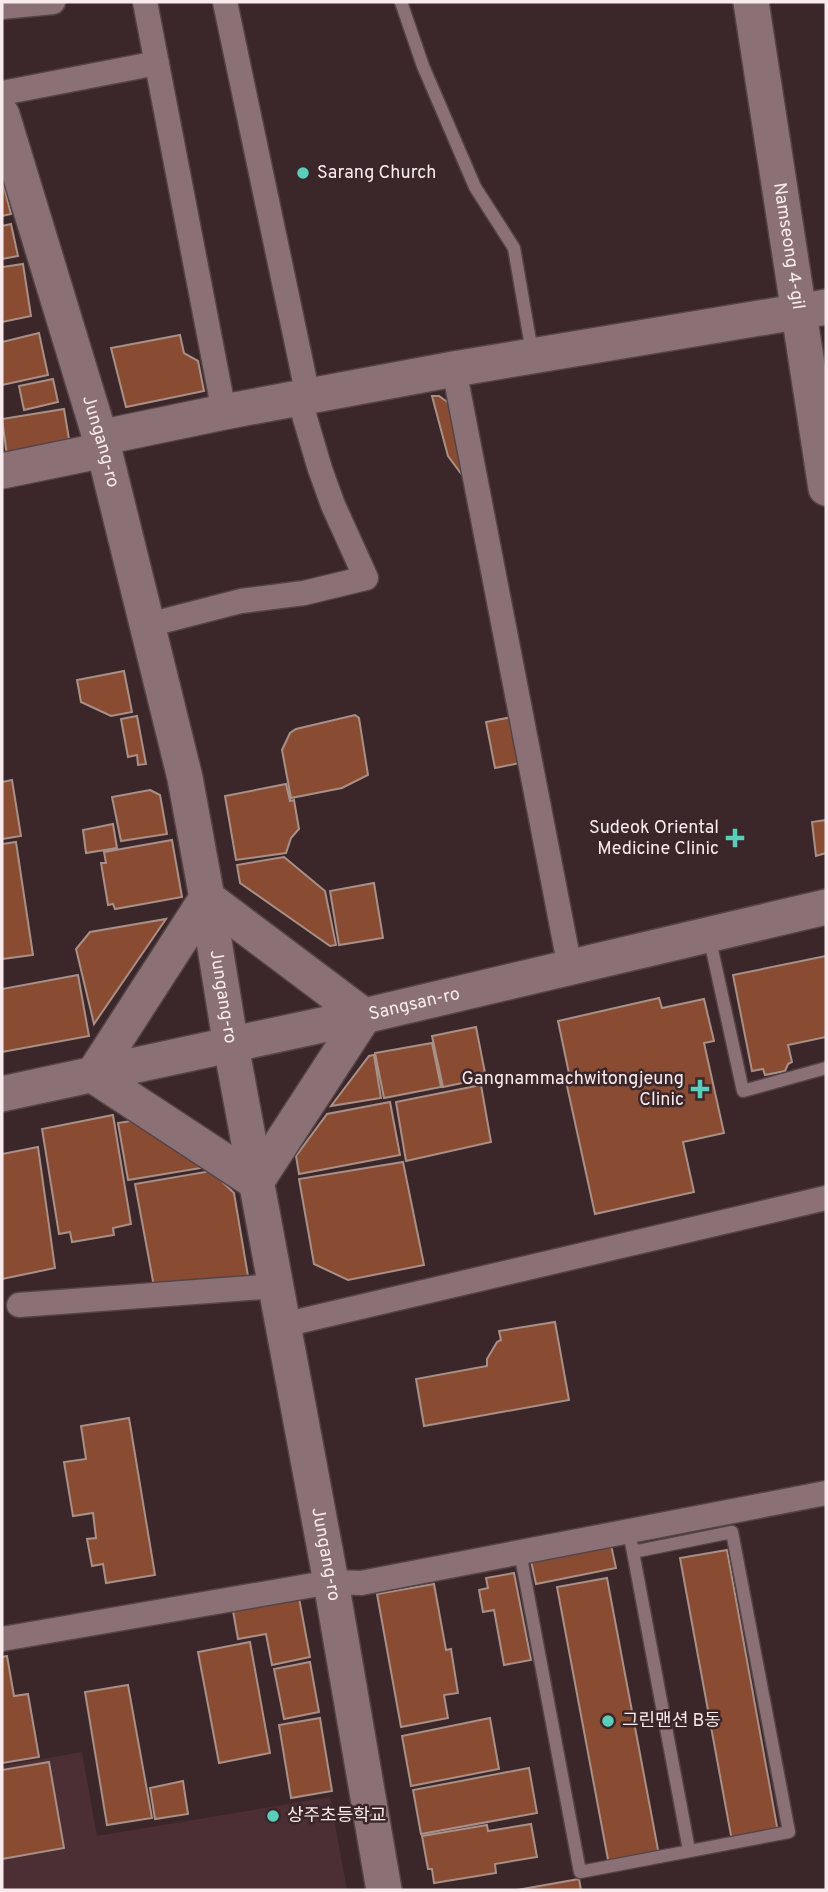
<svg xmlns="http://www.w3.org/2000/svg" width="828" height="1892" font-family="Overpass,'Noto Sans KR',sans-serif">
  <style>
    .built { fill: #4b2f34 }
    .building { fill: #894c33; stroke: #a89087; stroke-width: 2 }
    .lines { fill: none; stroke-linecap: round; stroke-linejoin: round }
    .lane-casing { stroke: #554447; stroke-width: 15 }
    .street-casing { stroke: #554447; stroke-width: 27 }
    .secondary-casing { stroke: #554447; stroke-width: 38 }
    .lane { stroke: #8b7175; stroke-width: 12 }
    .street { stroke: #8b7175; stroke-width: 24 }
    .secondary { stroke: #8b7175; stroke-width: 35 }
    .poi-dot { fill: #5bcebb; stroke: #3b262a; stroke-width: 2.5 }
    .labels { text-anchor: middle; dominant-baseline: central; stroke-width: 5; stroke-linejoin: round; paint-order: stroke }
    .poi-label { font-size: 18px; fill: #f9ebed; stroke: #3b262a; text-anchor: start }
    .street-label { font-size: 18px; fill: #f9ebed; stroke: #3b262a }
  </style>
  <rect width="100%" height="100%" fill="#3b262a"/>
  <path class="built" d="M82 1752 97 1836 330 1797 347 1890H2V1766Z"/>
  <path class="building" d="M2 179 11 214 2 216Z
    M11 224 18 256 2 259V226Z
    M23 264 31 316 2 322V267Z
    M39 333 48 375 2 385V342Z
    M180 335 184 353 198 361 204 391 126 407 111 348Z
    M53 379 58 402 24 410 19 386Z
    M432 396H439L453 406 471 487 448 456Z
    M64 409 70 445 7 456 2 419Z
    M124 671 132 712 111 716 81 702 77 680Z
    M355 715 359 718 368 775 342 788 291 798 282 750 290 733 296 729Z
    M137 716 146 764 138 765 137 755 128 757 121 719Z
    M512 717 520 763 495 768 486 722Z
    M12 780 21 836 2 839V782Z
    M286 784 290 801 294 800 299 829 291 838 286 853 236 860 225 796Z
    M150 790 160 795 167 834 121 841 112 797Z
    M826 820V853L816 856 812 822Z
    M113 824 117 848 86 853 83 830Z
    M172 840 182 897 115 909 113 904 108 905 101 863H106L104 852Z
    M16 842 33 955 2 959V844Z
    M284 857 325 891 336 945 330 946 240 883 237 865Z
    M374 883 383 938 339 945 330 891Z
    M166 919 94 1024 76 949 90 932Z
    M826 956V1037L788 1045 792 1062 788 1064 785 1071 765 1075 763 1069 752 1071 733 975Z
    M78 975 89 1036 2 1052V989Z
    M659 998 662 1008 704 999 714 1041 704 1043 724 1133 683 1142 694 1192 595 1214 567 1086 571 1083 558 1021Z
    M476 1027 486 1078 443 1087 432 1036Z
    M432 1043 441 1087 384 1098 375 1053Z
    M374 1055 381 1098 331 1106 369 1056Z
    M481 1085 491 1142 406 1161 396 1102Z
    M390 1102 400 1155 299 1174 296 1156 327 1114Z
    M113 1115 131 1224 113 1228 114 1235 72 1242 70 1232 59 1234 42 1129Z
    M137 1120 207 1167 128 1180 118 1123Z
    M38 1147 55 1268 2 1279V1154Z
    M403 1162 424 1265 348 1280 314 1264 299 1179Z
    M211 1171 234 1193 249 1282 155 1292 135 1184Z
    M555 1322 569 1400 424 1426 416 1379 487 1366V1359L497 1342 501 1340 499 1331Z
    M129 1418 155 1575 106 1583 103 1564 92 1566 87 1539 96 1538 93 1513 73 1516 64 1462 86 1459 81 1426Z
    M611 1545 616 1568 536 1584 531 1561Z
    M727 1550 778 1832 732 1841 680 1558Z
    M514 1573 531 1660 504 1665 494 1610 483 1612 479 1590 488 1588 486 1578Z
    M607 1578 659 1855 609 1865 557 1587Z
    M434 1584 446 1650 451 1649 458 1693 444 1695 448 1718 401 1727 377 1594Z
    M299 1598 310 1657 272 1665 266 1634 238 1639 233 1611Z
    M250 1642 270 1753 219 1763 198 1652Z
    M7 1656 14 1696 28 1694 39 1757 2 1763V1657Z
    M310 1662 319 1712 284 1719 274 1669Z
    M128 1685 152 1818 107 1825 85 1692Z
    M320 1718 332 1791 291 1798 279 1725Z
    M490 1718 499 1769 411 1786 402 1736Z
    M49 1762 64 1848 2 1859V1770Z
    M529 1768 537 1813 421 1834 413 1790Z
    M183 1781 188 1814 155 1819 150 1788Z
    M531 1824 537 1857 495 1864 496 1873 434 1883 432 1869H428L422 1836 487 1825 488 1831Z
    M579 1879 581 1890H517Z"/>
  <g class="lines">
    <g class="lane-casing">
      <path id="lane" d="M401 2 423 66 475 187 514 248 532 352
        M709 936 743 1091 826 1068
        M520 1552 580 1872 789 1832 732 1532 633 1552 629 1532
        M633 1552 689 1850"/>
    </g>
    <g class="street-casing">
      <path id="street" d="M145 2 224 412
        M225 2 308 396
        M2 7 53 2
        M2 93 157 63
        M454 369 570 968
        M148 625 241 601 304 593 366 578 333 505 320 469 299 398
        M19 1305 276 1286
        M283 1325 826 1198
        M2 1639 331 1582 361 1583 826 1493"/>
    </g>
    <g class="secondary-casing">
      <g id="secondary">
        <path id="s1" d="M751 2 826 488"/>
        <path id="s2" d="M2 115 104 450 185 778 207 898 231 1046 331 1582 384 1890"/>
        <path d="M99 438 224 412 454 369 826 307"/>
        <path d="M2 471 104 450"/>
        <path d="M207 898 364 1016 256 1182 93 1075Z"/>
        <path id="s3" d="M2 1094 364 1016 826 907"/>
      </g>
    </g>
    <use href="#lane" class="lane"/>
    <use href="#street" class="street"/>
    <use href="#secondary" class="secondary"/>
  </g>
  <g class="poi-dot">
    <circle cx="303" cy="173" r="7"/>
    <path d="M731.5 827.5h7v7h7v7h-7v7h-7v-7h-7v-7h7z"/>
    <path d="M696.5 1078.5h7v7h7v7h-7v7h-7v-7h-7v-7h7z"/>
    <circle cx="608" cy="1721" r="7"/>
    <circle cx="273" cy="1816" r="7"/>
  </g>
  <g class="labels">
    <g class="poi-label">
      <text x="317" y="173">Sarang Church</text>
      <text x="719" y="828" text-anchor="end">Sudeok Oriental<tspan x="719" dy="21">Medicine Clinic</tspan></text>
      <text x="684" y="1079" text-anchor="end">Gangnammachwitongjeung<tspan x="684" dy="21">Clinic</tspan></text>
      <text x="622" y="1721">그린맨션 B동</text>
      <text x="287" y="1816">상주초등학교</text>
    </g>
    <g class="street-label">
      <text stroke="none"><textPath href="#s1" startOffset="247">Namseong 4-gil</textPath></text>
      <text stroke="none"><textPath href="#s2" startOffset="341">Jungang-ro</textPath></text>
      <text stroke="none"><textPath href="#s2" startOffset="910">Jungang-ro</textPath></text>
      <text stroke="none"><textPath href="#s3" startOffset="422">Sangsan-ro</textPath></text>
      <text stroke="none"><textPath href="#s2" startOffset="1477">Jungang-ro</textPath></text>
    </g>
  </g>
  <rect width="828" height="1892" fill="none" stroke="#f9ebed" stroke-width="7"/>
</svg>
